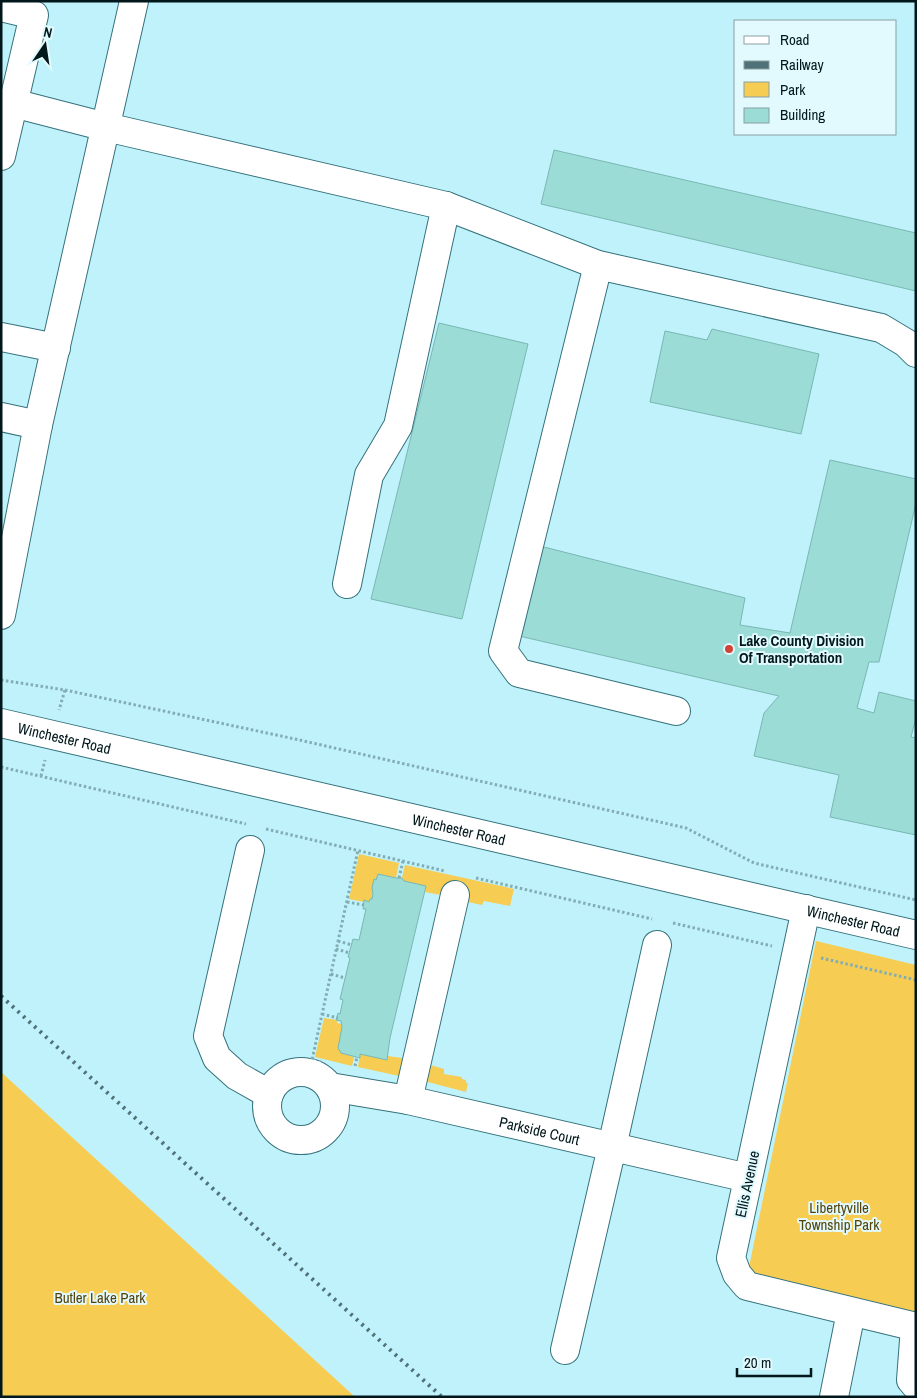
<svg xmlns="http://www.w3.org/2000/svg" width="917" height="1398" font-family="'Archivo Narrow',sans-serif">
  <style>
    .green { fill: #f6cc52 }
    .building { fill: #9cdcd7; stroke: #79b7b3 }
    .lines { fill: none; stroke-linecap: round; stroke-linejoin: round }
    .minor-casing { stroke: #35727c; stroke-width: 30 }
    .major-casing { stroke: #35727c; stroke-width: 30 }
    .path { stroke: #83adb4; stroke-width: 3; stroke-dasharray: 2.5 2.5; stroke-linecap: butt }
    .minor { stroke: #fff; stroke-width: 28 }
    .major { stroke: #fff; stroke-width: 28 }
    .rail { stroke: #4f7177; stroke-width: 4; stroke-dasharray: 2.5 5; stroke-linecap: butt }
    .poi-dot { fill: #d14435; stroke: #e2fafe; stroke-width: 2 }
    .labels { text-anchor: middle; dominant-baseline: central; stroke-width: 4; stroke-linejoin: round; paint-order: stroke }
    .poi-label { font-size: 15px; font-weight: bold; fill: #00171b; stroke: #e2fafe; text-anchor: start }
    .street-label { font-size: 15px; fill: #00171b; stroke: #e2fafe }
    .park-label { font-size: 15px; fill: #55430c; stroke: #e2fafe }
  </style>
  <rect width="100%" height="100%" fill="#c0f2fb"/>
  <path class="green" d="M359 854 399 863 396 878 378 874 376 880 374 879C372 886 373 893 372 899H370L369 902 364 901V902L349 899Z
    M405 865 514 889 510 906 484 901 482 905 468 902V897L441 895 425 892 426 886 404 881 402 878Z
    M816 941 916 965V1316L748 1272Z
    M324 1018 337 1020V1023L341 1024C344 1034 336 1043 341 1053L354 1057 352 1066 315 1057Z
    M360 1054 387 1060 388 1056 402 1058 403 1060 399 1076 358 1067Z
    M430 1065 444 1069V1074L462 1077V1079L466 1080V1083H468L466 1092 424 1081Z
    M1 1072 355 1397H1Z"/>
  <path class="building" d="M554 150 916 233V291L541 204Z
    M439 323 528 344 462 619 371 599Z
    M712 329 819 354 801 434 650 402 665 331 707 340Z
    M830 460 916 479V503L879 662H869L857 708 874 713 879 692 916 701V718L911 737 916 738V835L830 817 839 775 754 756 764 713 779 696 519 636 540 546 745 598 740 625 790 633Z
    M378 874 396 878H402L404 881 426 886 390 1038 387 1060 360 1054V1058L341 1053 338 1048 342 1027 341 1021 336 1020 338 1013 340 1014 343 1000 340 999 350 958 348 957 353 939 359 940 366 909H363L364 900 369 902 370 899H372L373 894 372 888 374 879 376 880Z"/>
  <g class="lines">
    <g class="minor-casing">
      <g id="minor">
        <path d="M1 7 34 15 1 156"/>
        <path d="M13 103 106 127 446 206 598 265 881 328 906 343 916 353"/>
        <path d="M598 265 503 651 519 673 676 711"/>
        <path d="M1 337 56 348"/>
        <path d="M1 417 38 425"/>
        <path d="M347 584 369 475 398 426 446 206"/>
        <path d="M1 615 38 425 134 1"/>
        <path d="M250 850 208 1036 217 1058 237 1076 269 1094"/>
        <path d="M806 909 731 1258 737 1274 747 1286 916 1327"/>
        <circle cx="301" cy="1106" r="34"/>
        <path id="s1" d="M330 1087 408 1100 748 1178"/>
        <path d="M408 1100 455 895"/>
        <path d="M915 1327 911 1380 916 1386"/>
        <path d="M565 1350 612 1147 657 945"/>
        <path d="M834 1397 851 1312"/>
      </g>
    </g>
    <g class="major-casing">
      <g id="major">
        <path id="s2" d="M1 723 916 935"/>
      </g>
    </g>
    <path class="path" d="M1 680 65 690 59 710
      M65 690 295 739 686 828 754 863 916 900
      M1 767 246 824
      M41 776 45 760
      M266 829 445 871
      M399 878 403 861
      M476 878 652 919
      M347 902 364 905
      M673 923 772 946
      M338 941 352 945
      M336 949 350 953
      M821 958 916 980
      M331 974 345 978
      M322 1014 338 1018
      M321 1062 312 1060 358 850
      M355 1066 357 1057"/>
    <use href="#minor" class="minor"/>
    <use href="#major" class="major"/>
    <path class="rail" d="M1 996 442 1397"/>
  </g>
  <circle class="poi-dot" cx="729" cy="649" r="5"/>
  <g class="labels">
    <g class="poi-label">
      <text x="739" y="640">Lake County Division<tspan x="739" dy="17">Of Transportation</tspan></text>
    </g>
    <g class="street-label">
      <text stroke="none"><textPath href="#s2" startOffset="65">Winchester Road</textPath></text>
      <text stroke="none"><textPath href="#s2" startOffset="470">Winchester Road</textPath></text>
      <text stroke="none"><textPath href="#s2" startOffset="875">Winchester Road</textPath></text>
      <text stroke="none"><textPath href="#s1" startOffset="214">Parkside Court</textPath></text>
      <text transform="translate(747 1184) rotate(-78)">Ellis Avenue</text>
    </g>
    <g class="park-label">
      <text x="839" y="1207">Libertyville<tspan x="839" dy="17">Township Park</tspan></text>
      <text x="100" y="1297">Butler Lake Park</text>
    </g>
  </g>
  <rect width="917" height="1398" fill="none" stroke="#00171b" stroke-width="5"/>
  <rect x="734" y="20" width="162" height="115" fill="#e2fafe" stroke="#889fa3"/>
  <rect x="744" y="36" width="25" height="8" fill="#ffffff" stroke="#889fa3"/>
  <text x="780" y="45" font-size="15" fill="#00171b">Road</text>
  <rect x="744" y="61" width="25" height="8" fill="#4f7177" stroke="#889fa3"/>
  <text x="780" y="70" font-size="15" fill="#00171b">Railway</text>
  <rect x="744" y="82" width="25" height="15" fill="#f6cc52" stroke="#889fa3"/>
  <text x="780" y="95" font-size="15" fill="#00171b">Park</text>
  <rect x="744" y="108" width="25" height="15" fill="#9cdcd7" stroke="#889fa3"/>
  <text x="780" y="120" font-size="15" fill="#00171b">Building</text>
  <g transform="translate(45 45) rotate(13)" stroke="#e2fafe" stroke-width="4" paint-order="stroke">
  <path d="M0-4L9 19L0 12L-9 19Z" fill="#00171b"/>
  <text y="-8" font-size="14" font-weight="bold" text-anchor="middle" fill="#00171b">N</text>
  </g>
  <path d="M737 1368v8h74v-8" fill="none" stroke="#00171b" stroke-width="2.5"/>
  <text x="744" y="1368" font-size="15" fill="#00171b" stroke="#e2fafe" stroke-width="4" paint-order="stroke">20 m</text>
</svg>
